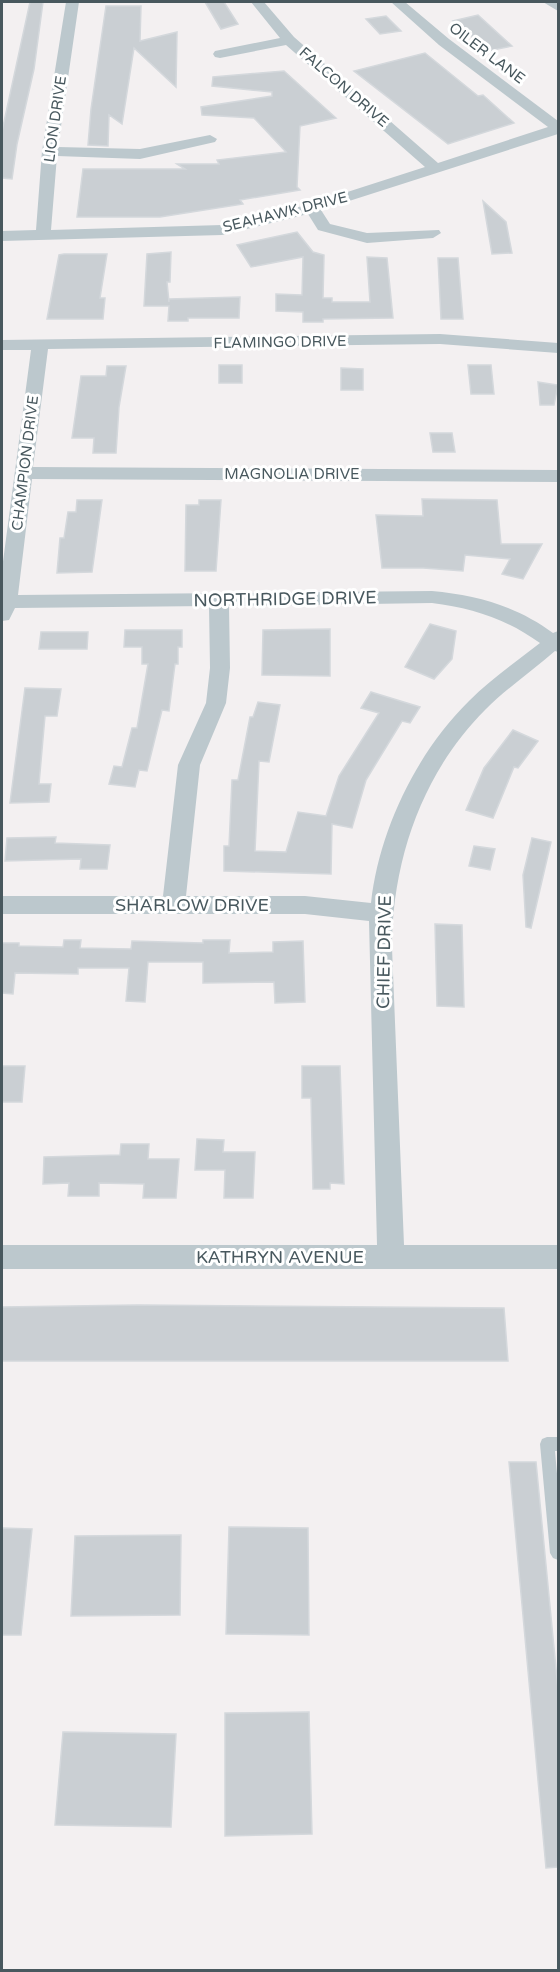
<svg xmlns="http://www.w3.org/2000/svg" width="560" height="1972" font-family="'Varela Round',sans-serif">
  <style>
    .building { fill: #cacfd3; stroke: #d4d8dc; stroke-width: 1.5 }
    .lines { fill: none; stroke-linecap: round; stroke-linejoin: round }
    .service { fill: #bcc8cd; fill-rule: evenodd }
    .minor { fill: #bcc8cd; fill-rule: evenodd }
    .labels { text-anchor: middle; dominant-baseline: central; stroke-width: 6; stroke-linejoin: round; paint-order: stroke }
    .far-street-label { font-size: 15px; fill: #48585e; stroke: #fff }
    .street-label { font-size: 18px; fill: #48585e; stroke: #fff }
  </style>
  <rect width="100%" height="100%" fill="#f3f0f1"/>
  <path class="building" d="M30 2H43L34 69 17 144 12 179 2 178V131Z
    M205 2H224L238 24 221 29Z
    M106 6H141L140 41 177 32 176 87 134 48 122 124 109 115 108 146 88 145 91 109Z
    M478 15 512 46 488 51 453 21Z
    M386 16 401 31 380 34 366 19Z
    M425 53 478 96 483 95 514 123 448 144 354 71Z
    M284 71 336 118 300 126 297 187 300 190 240 200 243 204 160 217H77L83 169H185L177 164H219L217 160 286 152 254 118 202 115 201 107 272 96V92L212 86 213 77Z
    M483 201 506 222 512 253 492 254Z
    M297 232 313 252 324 255 323 298H332V302H370L367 257 387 258 393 318 323 319V322H303V312L276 311V294L302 295 303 257 251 267 237 245Z
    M171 252 170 282H167L169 302V299L240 297 239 318H188V321H168L169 306H144L147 254Z
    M64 254H107L100 298H105L103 319H47L59 255Z
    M438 258H458L463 319H441Z
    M219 365H242V383H219Z
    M468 365H491L494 394H471Z
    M107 366H126L119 407 116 453H93L94 438H72L81 376H106Z
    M341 368 363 369V390H341Z
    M538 382 558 385 554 405H540Z
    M430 433H452L455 452H433Z
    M422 499 497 500 501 544H542L523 579 502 574 510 559 465 555 463 571 423 568H382L376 515 423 516Z
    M77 500H102L92 572 57 573 60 538H64L68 512H76Z
    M199 500H221L216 571H185L186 505H199Z
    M430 624 456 631 452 659 434 679 405 667Z
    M330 629V676L262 675 263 630Z
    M125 630H182V647H178V664H175L169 711 162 710 147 771 139 770 135 787 109 784 114 766 122 767 132 728H137L148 664H142V647H124Z
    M41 632H88L87 649H39Z
    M25 688 61 689 57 716H45L39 784H51L49 802 10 803Z
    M371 692 420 707 410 723 402 721 366 780 352 828 332 824 331 874 224 871V846H229L232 780H238L250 717H253L258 702 280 705 269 762 259 761 255 851 286 852 298 812 326 816 339 776 379 713 361 708Z
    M513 730 538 741 518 768 514 767 493 818 466 810 484 768Z
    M56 837 55 843 110 845 107 869H80L81 859 5 861 7 838Z
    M532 838 551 842 531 928 526 927 523 875Z
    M474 846 495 849 490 870 469 866Z
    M435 924 462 925 464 1007 437 1006Z
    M64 940H81L80 948 131 949 132 941 203 943V940H230L229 953 273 952V942L303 941 305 1002 275 1003 274 982 203 983V962H148L145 1002 126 1001 129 968H78V974L15 973 13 994 2 993V943H19V946L63 947Z
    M2 1066H25L22 1102H2Z
    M302 1066H340L344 1184 330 1183V1189H313L311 1098H302Z
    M197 1139 224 1140 223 1152H255L253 1198H224L225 1170H195Z
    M121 1144H149L148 1159H179L176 1198H143L144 1184 99 1183V1196H68L69 1183 43 1184 44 1157 120 1155Z
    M138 1305 504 1308 508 1361H2V1307Z
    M509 1462H536L558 1689V1867L546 1868Z
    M229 1527 308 1528 309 1635 226 1634Z
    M2 1528 32 1529 21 1635H2Z
    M181 1535 180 1615 71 1616 75 1536Z
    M309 1712 312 1834 225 1836V1713Z
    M63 1732 176 1734 171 1827 55 1825Z"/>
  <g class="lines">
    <path class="service" d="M547 1437H558V1451H555L558 1485V1560L553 1558 550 1553 540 1444 542 1439Z"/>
    <path class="minor" d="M66 2H79L58 147 140 149 210 135 217 139 215 142 140 159 57 156 51 230 222 225 307 205 425 167 286 45 220 58 215 57 213 54 215 51 280 38 251 2H264L294 37 438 163 548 127 439 45 391 2H405L449 39 558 121V134L321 210 330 224 367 233 439 230 441 233 433 238 367 243 318 230 308 214 222 235 2 241V231L36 230 42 151Z
      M543 2H558V11Z
      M440 334 558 343V353L440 344 48 349 33 467 558 470V482L32 479 18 595 432 591C476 595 517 606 553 633L558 631V652L555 651C532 671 507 688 485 710 422 773 392 861 392 948L404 1245H558V1269H2V1245H377L369 921 305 914H2V896H163L178 765 206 703 210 668 209 606 15 608 9 620 2 621V569L31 350H2V340ZM432 603C472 608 507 619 540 643 516 662 491 679 469 701 417 752 379 830 371 903L305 896H186L200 765 226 703 230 668 229 606Z"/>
  </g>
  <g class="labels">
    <g class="far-street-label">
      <text transform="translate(487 53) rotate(37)">OILER LANE</text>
      <text transform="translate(344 87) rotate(41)">FALCON DRIVE</text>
      <text transform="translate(55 119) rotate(-82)">LION DRIVE</text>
      <text transform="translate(285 212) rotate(-14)">SEAHAWK DRIVE</text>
      <text transform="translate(280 342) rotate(-1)">FLAMINGO DRIVE</text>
      <text transform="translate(25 463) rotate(-83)">CHAMPION DRIVE</text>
      <text x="292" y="474">MAGNOLIA DRIVE</text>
    </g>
    <g class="street-label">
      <text transform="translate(285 599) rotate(-1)">NORTHRIDGE DRIVE</text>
      <text x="192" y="905">SHARLOW DRIVE</text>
      <text transform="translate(384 952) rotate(-89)">CHIEF DRIVE</text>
      <text x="280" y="1257">KATHRYN AVENUE</text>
    </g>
  </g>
  <rect width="560" height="1972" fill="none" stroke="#48585e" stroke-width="6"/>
</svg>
